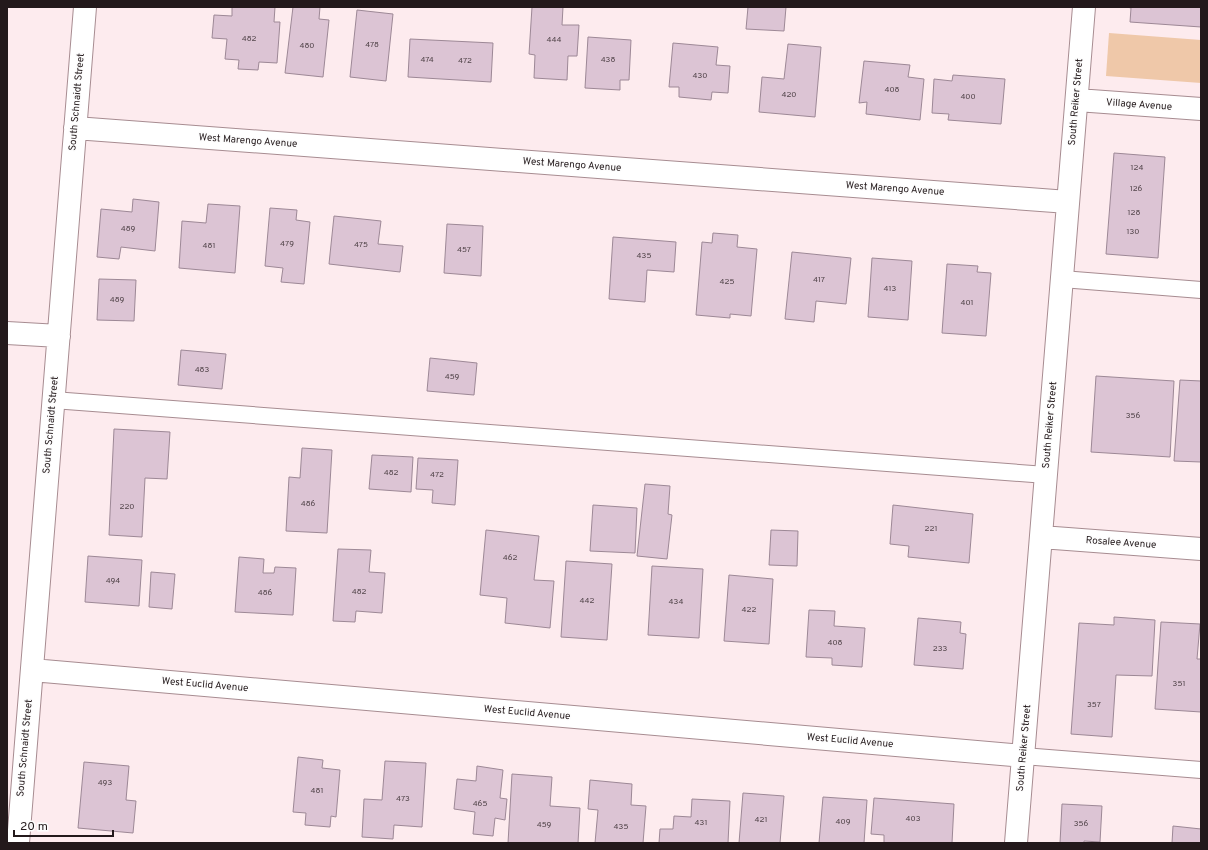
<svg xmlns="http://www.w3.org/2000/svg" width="1208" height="850" font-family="Overpass,sans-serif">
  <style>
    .green { fill: #efc8a9 }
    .building { fill: #dcc4d4; stroke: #9d8896 }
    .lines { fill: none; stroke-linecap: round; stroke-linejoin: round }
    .service-casing { stroke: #a78c91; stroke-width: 18 }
    .minor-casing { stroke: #a78c91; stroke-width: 24 }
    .service { stroke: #fff; stroke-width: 16 }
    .minor { stroke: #fff; stroke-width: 22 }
    .labels { text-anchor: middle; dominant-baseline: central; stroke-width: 3; stroke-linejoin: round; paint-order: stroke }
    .number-label { font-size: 8px; fill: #514449 }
    .street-label { font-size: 10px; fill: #23191b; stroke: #fdfdfd }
  </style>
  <rect width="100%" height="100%" fill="#fdebee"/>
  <path class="green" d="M1109 33 1201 40V83L1106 76Z"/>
  <path class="building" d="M232 7H275L274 22H280L277 63 259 62 258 70 238 69 239 60 225 59 227 39 212 38 214 15 232 16Z
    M293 7H320L319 19 329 20 323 77 285 73Z
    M532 7H563L562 25H579L577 56H568L567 80 534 78 535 55 529 54Z
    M748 7H786L784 31 746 29Z
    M1127 7H1201V27L1130 22 1131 8Z
    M357 10 393 14 386 81 350 77Z
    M588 37 631 40 629 80H620V90L585 88Z
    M410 39 493 43 491 82 408 77Z
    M673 43 718 47 716 65 730 66 728 93 712 92 711 100 679 97V87H669Z
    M788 44 821 47 815 117 759 112 762 77 784 79Z
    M864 61 910 65 908 77 924 79 920 120 866 114 867 102 859 103Z
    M953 75 1005 79 1001 124 948 120 949 114 932 113 934 79 952 81Z
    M1114 153 1165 157 1158 258 1106 254Z
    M133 199 159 202 155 251 121 247 119 259 97 257 101 209 132 212Z
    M208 204 240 206 235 273 179 268 182 221 206 223Z
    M270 208 297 210 296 220 310 222 304 284 281 282 283 268 265 266Z
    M334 216 381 221 378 244 403 246 400 272 329 264Z
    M447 224 483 226 481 276 444 273Z
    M713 233 738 235 737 247 757 249 751 316 730 314V318L696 315 702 242 712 243Z
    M613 237 676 242 674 272 647 270 645 302 609 299Z
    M792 252 851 258 846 304 816 301 814 322 785 319Z
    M872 258 912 261 908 320 868 317Z
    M947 264 978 266 977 272 991 273 986 336 942 333Z
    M99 279 136 280 134 321 97 320Z
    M181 350 226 354 222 389 178 385Z
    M430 358 477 363 474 395 427 391Z
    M1096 376 1174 381 1170 457 1091 452Z
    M1180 380 1201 381V462L1174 461Z
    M114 429 170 432 167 479 145 478 142 537 109 535Z
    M302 448 332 450 327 533 286 531 289 477 300 478Z
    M372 455 413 457 411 492 369 489Z
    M418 458 458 460 455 505 432 503 433 490 416 489Z
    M645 484 670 486 668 514 672 515 667 559 637 556Z
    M593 505 637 508 635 553 590 551Z
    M893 505 973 514 969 563 908 557 909 546 890 544Z
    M486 530 539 536 534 580 554 581 550 628 505 623 507 598 480 595Z
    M771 530 798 531 797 566 769 565Z
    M338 549 371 550 369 572 385 573 382 613 356 611 355 622 333 621Z
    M88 556 142 560 139 606 85 602Z
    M239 557 264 559 263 573H274L275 567 296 568 293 615 235 612Z
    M566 561 612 564 607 640 561 637Z
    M652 566 703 569 699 638 648 635Z
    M151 572 175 574 172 609 149 607Z
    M729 575 773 579 769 644 724 641Z
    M809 610 835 611 834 626 865 628 862 667 832 665V658L806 657Z
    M1114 617 1155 620 1152 676 1116 675 1112 737 1071 734 1079 623 1114 625Z
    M918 618 961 622 960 633 966 634 963 669 914 665Z
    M1161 622 1200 624 1197 659H1201V712L1155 709Z
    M298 757 323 760 322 768 340 770 336 817 331 816 330 827 305 825 306 813 293 812Z
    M385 761 426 763 422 827 394 825 393 839 362 837 364 799 382 800Z
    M84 762 129 766 126 800 136 801 133 833 78 828Z
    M477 766 503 770 500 798 507 799 505 820 495 818 493 836 473 834 475 812 454 809 457 779 476 781Z
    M512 774 552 777 550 806 580 808 578 843H508Z
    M590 780 632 784 631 805 646 806 643 843H595L598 810 588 809Z
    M743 793 784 796 780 843H739Z
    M823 797 867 800 864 843H819Z
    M874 798 954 804 952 843H884V835L871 834Z
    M692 799 730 801 728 843H659L660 829H673L674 816 691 817Z
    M1062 804 1102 806 1100 842 1084 841V843H1060Z
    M1173 826 1201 829V843H1172Z"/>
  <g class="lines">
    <g class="service-casing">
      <path id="service" d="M1062 279 1201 290
        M53 400 1046 475
        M1023 756 1201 770"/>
    </g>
    <g class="minor-casing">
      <path id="minor" d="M1077 100 1201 109
        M75 128 1068 202
        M7 333 59 336
        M1041 537 1201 549
        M32 670 1023 756
        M18 843 85 7
        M1016 843 1084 7"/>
    </g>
    <use href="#service" class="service"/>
    <use href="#minor" class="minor"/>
  </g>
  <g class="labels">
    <g class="number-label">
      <text x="249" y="39">482</text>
      <text x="554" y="40">444</text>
      <text x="372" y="45">478</text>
      <text x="307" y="46">480</text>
      <text x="427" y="60">474</text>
      <text x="608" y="60">438</text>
      <text x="465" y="61">472</text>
      <text x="700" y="76">430</text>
      <text x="892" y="90">408</text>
      <text x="789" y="95">420</text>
      <text x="968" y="97">400</text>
      <text x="1137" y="168">124</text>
      <text x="1136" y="189">126</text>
      <text x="1134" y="213">128</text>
      <text x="128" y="229">489</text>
      <text x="1133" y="232">130</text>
      <text x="287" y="244">479</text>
      <text x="361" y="245">475</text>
      <text x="209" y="246">481</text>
      <text x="464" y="250">457</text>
      <text x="644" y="256">435</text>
      <text x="819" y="280">417</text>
      <text x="727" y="282">425</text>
      <text x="890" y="289">413</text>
      <text x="117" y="300">489</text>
      <text x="967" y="303">401</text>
      <text x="202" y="370">483</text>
      <text x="452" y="377">459</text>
      <text x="1133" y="416">356</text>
      <text x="391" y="473">482</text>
      <text x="437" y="475">472</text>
      <text x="308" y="504">486</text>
      <text x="127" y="507">220</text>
      <text x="931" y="529">221</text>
      <text x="510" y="558">462</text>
      <text x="113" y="581">494</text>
      <text x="359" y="592">482</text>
      <text x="265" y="593">486</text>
      <text x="587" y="601">442</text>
      <text x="676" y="602">434</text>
      <text x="749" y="610">422</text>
      <text x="835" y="643">408</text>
      <text x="940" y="649">233</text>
      <text x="1179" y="684">351</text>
      <text x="1094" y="705">357</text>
      <text x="105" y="783">493</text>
      <text x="317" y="791">481</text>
      <text x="403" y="799">473</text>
      <text x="480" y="804">465</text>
      <text x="913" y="819">403</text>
      <text x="761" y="820">421</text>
      <text x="843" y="822">409</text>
      <text x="701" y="823">431</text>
      <text x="1081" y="824">356</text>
      <text x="544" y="825">459</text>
      <text x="621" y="827">435</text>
    </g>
    <g class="street-label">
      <text transform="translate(77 102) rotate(-85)">South Schnaidt Street</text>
      <text transform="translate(1076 102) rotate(-85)">South Reiker Street</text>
      <text transform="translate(1139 105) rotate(4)">Village Avenue</text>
      <text transform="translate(248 141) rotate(4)">West Marengo Avenue</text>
      <text transform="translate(572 165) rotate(4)">West Marengo Avenue</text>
      <text transform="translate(895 189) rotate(4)">West Marengo Avenue</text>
      <text transform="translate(51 425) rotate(-85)">South Schnaidt Street</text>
      <text transform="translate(1050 425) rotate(-85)">South Reiker Street</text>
      <text transform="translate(1121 543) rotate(4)">Rosalee Avenue</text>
      <text transform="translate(205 685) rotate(5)">West Euclid Avenue</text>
      <text transform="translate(527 713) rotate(5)">West Euclid Avenue</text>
      <text transform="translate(850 741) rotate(5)">West Euclid Avenue</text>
      <text transform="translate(25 748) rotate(-85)">South Schnaidt Street</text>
      <text transform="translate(1024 748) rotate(-85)">South Reiker Street</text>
    </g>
  </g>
  <rect width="1208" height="850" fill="none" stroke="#23191b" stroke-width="16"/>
  <path d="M14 830v6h99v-6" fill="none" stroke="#23191b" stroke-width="2"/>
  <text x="20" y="830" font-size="12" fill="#23191b" stroke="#fdfdfd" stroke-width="3" paint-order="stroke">20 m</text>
</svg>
